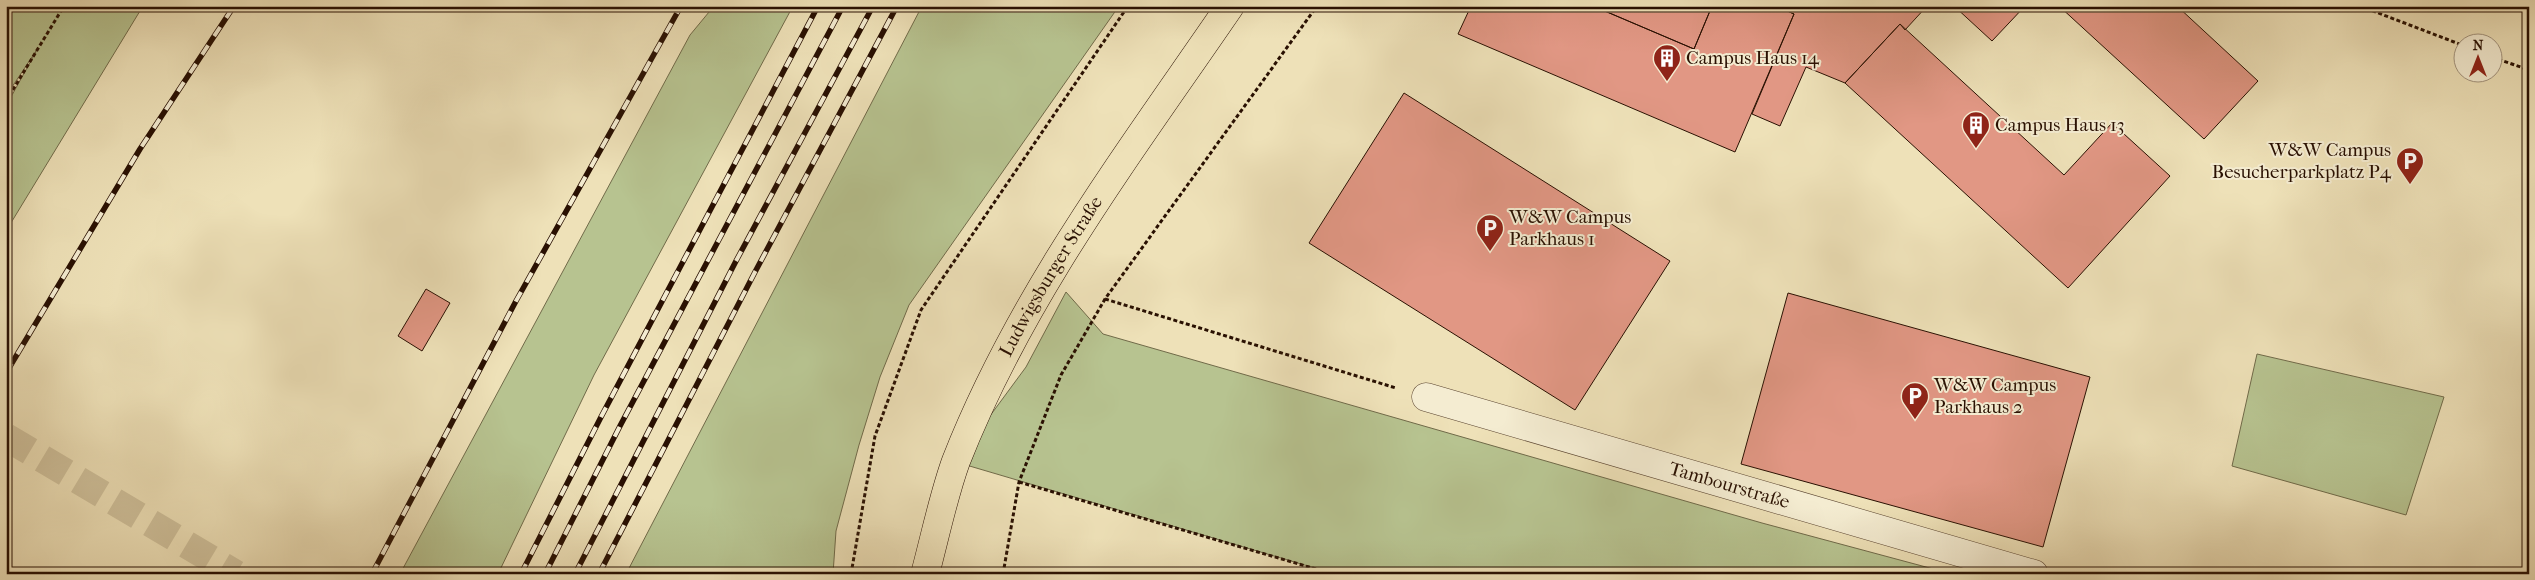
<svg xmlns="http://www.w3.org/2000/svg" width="2535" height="580" font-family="'IM FELL French Canon',serif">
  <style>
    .green { fill: #b7c390; stroke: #706a49 }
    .building { fill: #e19784; stroke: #291002 }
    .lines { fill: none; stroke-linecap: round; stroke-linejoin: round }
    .minor-tunnel { stroke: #d0c29d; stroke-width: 28; stroke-dasharray: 28 14; stroke-linecap: butt }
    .minor-casing { stroke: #5a4430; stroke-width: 29 }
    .major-casing { stroke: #291002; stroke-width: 29 }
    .path { stroke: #291002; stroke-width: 3; stroke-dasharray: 4 2.5; stroke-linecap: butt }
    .minor { stroke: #f4ecd1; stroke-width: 28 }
    .major { stroke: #eee1b8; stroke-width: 28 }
    .rail-casing { stroke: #291002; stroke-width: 5.5 }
    .rail { stroke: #f4ecd1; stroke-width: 4; stroke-dasharray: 11; stroke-linecap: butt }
    .labels { text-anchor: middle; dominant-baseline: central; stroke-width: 4; stroke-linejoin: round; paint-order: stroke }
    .poi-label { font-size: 19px; fill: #291002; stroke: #f4ecd1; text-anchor: start }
    .street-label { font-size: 19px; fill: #291002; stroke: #f4ecd1 }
  </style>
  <rect width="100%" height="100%" fill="#eee1b8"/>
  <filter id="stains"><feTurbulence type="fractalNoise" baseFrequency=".004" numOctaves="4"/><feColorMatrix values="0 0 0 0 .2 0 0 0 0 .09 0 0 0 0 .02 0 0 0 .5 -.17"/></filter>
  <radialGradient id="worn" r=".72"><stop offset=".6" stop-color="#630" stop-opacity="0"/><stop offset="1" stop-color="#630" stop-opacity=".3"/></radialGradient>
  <path class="green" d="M6 6H143L6 231V106L38 48 6 96Z
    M714 6H793L594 375 498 574H400L690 35Z
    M922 6H1119L909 305 880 377 859 445 836 531 833 574H626Z
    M1066 292 1103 334 1762 523 1952 574H1335L956 462 1026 367Z
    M2257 354 2444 397 2406 515 2232 466Z"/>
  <path class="building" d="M1471 6H1593L1694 49 1712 6H1776L1794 14 1735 152 1458 34Z
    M1593 6H1712L1694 49Z
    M1776 6H1927L1905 30 1900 24 1845 83 1806 67 1780 126 1752 114 1794 14Z
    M1954 6H2025L1992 41Z
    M2059 6H2177L2258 81 2204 139Z
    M1900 24 2064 175 2112 123 2170 176 2068 288 1845 83Z
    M1404 93 1670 261 1575 410 1309 243Z
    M426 289 450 303 422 351 398 336Z
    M1788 293 2090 377 2043 547 1741 464Z"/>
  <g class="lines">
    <path class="minor-tunnel" d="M6 437 236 574"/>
    <g class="minor-casing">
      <g id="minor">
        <path id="s1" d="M1426 397 2034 574"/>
      </g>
    </g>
    <g class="major-casing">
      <g id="major">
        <path id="s2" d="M925 574C935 537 943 497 956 461 1021 295 1130 152 1230 6"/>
      </g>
    </g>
    <path class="path" d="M2360 6 2462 45
      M2492 57 2529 70
      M6 101 64 6
      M1105 299 1396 388
      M1019 482 1333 574
      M851 574 875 436 921 310 1128 6
      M1003 574 1019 482 1061 375 1105 299 1317 6"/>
    <use href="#minor" class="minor"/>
    <use href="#major" class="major"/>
    <g class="rail-casing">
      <path id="rail" d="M6 373 140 149 234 6
        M372 574 516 301 681 6
        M521 574 601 417 818 6
        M545 574 620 426 843 6
        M575 574 736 261 873 6
        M599 574 755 272 897 6"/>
    </g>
    <use href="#rail" class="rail"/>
  </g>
  <defs>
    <g id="building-pin" transform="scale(1.4375)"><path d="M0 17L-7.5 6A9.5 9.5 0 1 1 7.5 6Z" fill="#8f2418" stroke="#f4ecd1"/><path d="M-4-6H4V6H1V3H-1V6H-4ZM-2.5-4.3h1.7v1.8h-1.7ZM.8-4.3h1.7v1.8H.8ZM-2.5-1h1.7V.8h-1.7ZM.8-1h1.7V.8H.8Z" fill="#fff"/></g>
    <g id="parking-pin" transform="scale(1.4375)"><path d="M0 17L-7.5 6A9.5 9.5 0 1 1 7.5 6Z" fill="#8f2418" stroke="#f4ecd1"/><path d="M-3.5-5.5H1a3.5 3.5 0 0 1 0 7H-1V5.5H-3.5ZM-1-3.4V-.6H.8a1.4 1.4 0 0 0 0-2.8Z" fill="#fff"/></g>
  </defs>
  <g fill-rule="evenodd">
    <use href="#building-pin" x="1667" y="58"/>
    <use href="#building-pin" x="1976" y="125"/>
    <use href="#parking-pin" x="2410" y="161"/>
    <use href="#parking-pin" x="1490" y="228"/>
    <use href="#parking-pin" x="1915" y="396"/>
  </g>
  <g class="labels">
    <g class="poi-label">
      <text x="1686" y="58">Campus Haus 14</text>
      <text x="1995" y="125">Campus Haus 13</text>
      <text x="2391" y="150" text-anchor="end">W&amp;W Campus<tspan x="2391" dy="22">Besucherparkplatz P4</tspan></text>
      <text x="1509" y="217">W&amp;W Campus<tspan x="1509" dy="22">Parkhaus 1</tspan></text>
      <text x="1934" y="385">W&amp;W Campus<tspan x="1934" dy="22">Parkhaus 2</tspan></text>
    </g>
    <g class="street-label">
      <text stroke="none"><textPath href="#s2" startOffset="325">Ludwigsburger Straße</textPath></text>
      <text stroke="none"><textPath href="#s1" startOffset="316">Tambourstraße</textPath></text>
    </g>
  </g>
  <rect width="2535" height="580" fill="none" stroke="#eee1b8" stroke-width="25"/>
  <rect x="8" y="8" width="2520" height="565" fill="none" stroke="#291002" stroke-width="2.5"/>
  <rect x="12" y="12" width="2510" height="555" fill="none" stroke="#291002"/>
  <g transform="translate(2478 58)"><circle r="24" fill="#f4ecd1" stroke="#a3947e"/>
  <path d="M0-4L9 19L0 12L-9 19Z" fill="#8f2418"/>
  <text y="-8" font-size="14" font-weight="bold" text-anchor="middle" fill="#291002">N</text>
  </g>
  <rect width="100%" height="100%" filter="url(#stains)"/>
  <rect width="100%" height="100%" fill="url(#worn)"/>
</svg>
